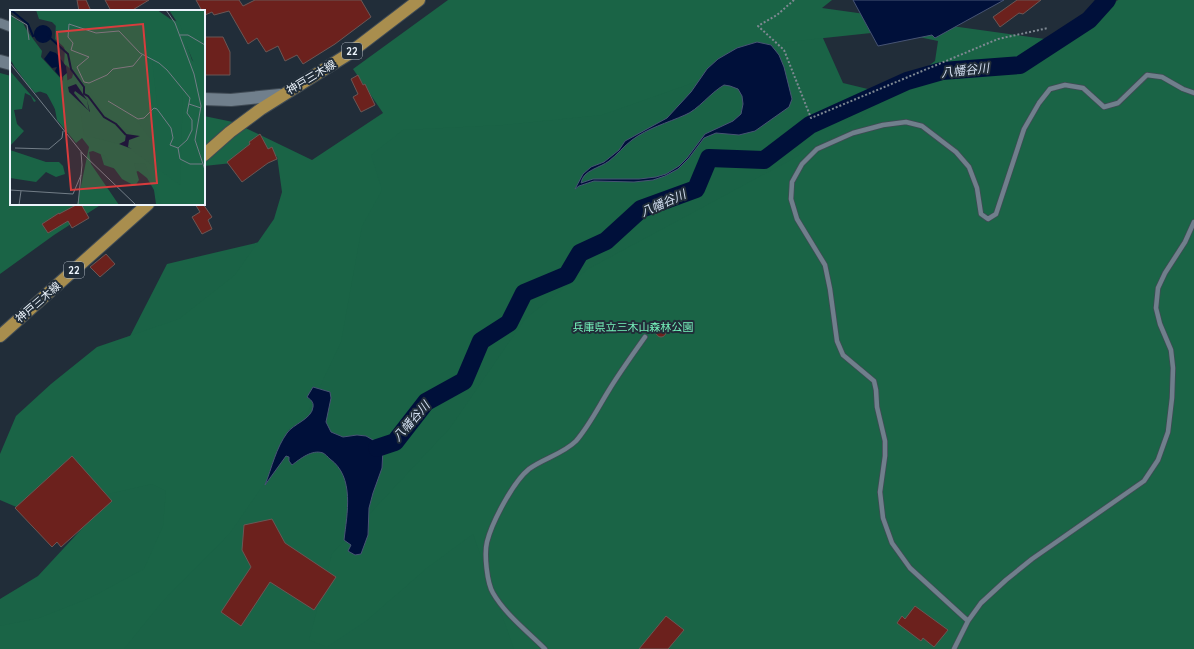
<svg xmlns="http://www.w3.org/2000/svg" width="1194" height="649" font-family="Quicksand,'Noto Sans JP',sans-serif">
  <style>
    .green { fill: #1a6346 }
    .forest { fill: #1a6446 }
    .water { fill: #00103a; stroke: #475474; fill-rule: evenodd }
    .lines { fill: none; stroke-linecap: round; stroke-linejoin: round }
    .river { stroke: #00103a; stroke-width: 18 }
    .building { fill: #6c211d; stroke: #6b5755 }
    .service-casing { stroke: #404b55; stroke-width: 6 }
    .minor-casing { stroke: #404b55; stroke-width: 11 }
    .tertiary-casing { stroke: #404b55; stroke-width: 14 }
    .primary-casing { stroke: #404b55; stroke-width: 14 }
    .path { stroke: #7f8993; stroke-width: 2; stroke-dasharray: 2 2; stroke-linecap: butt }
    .service { stroke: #707f8c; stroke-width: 4.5 }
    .minor { stroke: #707f8c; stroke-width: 9 }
    .tertiary { stroke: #707f8c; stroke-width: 12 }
    .primary { stroke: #a98e4e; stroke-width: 12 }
    .labels { text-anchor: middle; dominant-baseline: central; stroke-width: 4; stroke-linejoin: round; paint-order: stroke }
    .shield { fill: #212d39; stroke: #afb8c2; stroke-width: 1 }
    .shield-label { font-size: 10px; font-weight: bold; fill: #ecf4fc }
    .street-label { font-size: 11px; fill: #ecf4fc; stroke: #212d39 }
    .park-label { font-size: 11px; fill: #76f3bb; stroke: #212d39 }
    .water-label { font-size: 12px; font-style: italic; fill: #d3dff1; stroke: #212d39 }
    .inset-river { fill: none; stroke: #00103a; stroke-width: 2 }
    .inset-road { fill: none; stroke: #727d87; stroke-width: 1 }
    .view { fill: #d83c3d; fill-opacity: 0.15; stroke: #d83c3d; stroke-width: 2 }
    .inset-edge { fill: none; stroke: #ecf4fc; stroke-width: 2 }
  </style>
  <rect width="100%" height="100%" fill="#212d39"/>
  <path class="green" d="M806 0 843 83 872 90 1020 43 1061 59 1194 0V649H0V599L38 576 101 508 104 387 167 264 264 241 392 114Z"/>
  <path class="forest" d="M448 0H832L822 8 1067 42 1118 0H1194V649H514L473 534 427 568 366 621 327 647 309 640 332 554 450 428 525 319 588 269 839 134 935 61 938 41 890 31 777 43 701 80 602 115 503 125 403 130 371 155 382 190 362 226 341 342 295 439 230 533 161 603 124 649H0V626L39 618 90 598 144 569 163 526 166 491 152 484 28 512 0 500V454L16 416 51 384 97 347 179 319 235 275 274 219 282 192 277 156 260 160 204 166V116L233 122 312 160 383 113 353 69Z
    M0 73 11 76V204H102L54 235 0 274Z"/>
  <path class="water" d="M853 0H1004L935 38 932 35 878 46Z
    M757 42 771 45 779 55 784 67 792 99 789 107 755 131 739 135 716 133 704 138 689 158 678 169 665 176 653 180 634 182 594 181 579 186 575 189 583 174 591 167 604 162 619 150 625 141 667 118 691 92 707 69 718 59 737 48ZM724 85 730 86 738 89 742 96 743 104 741 114 733 121 705 134 687 158 679 166 666 174 656 177 639 179H593L581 183C583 170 600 168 609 161 617 155 624 146 632 140 648 128 667 123 685 115 698 110 710 93 724 85Z
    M313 387 330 392 331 398 326 422 331 432 343 437 357 435 366 436 380 444 383 449 382 468 373 493 369 508 368 535 361 554 355 555 348 551 351 545 344 540C347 514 355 477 330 459 328 457 325 454 323 453 312 449 300 459 292 465L289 461V457L286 456 265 485C272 467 276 448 287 433 293 424 312 419 313 407 314 402 310 399 307 397Z"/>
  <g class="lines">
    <path class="river" d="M377 448 395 442 426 402 464 381 481 341 509 323 524 293 567 275 580 253 606 241 641 209 696 189 709 158 764 160 810 125 907 81 942 71 1020 65 1089 20 1107 0"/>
  </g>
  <path class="building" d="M77 0H86L91 11H79Z
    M105 0H149L131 11H111Z
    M196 0H239L243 6 255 0H361L371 17 335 44 303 64 297 55 285 61 278 46 266 52 257 38 248 44 229 11 214 15 212 12 205 15 204 11H202Z
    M1017 0H1041L1023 14 1019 13 1000 27 993 17Z
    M204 37H223L230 52V75H204Z
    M358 75 363 85 365 84 375 105 361 112 353 97 358 94 351 79Z
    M260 134 268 149 272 147 277 159 268 163 242 182 227 162 250 144 249 142Z
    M78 204H81L89 218 72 228 68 221 48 233 42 224 59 213V214Z
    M195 204H203L212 217 208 220 212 229 202 234 192 217 200 212Z
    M106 254 115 264 100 277 90 267Z
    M656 332a5 5 0 1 1 10 0a5 5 0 1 1-10 0Z
    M72 456 112 501 61 547 57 542 52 547 15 508Z
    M272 519 285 543 336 577 314 610 270 582 241 626 221 612 251 567 242 550 244 525Z
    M915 606 948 630 934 647 923 638 921 641 897 623 902 616 905 619Z
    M666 616 684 630 668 649H639Z"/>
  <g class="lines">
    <g class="service-casing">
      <path id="service" d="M968 621 910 568 892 543 883 518 880 492 885 456V441L877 407 876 390 874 381 843 355 837 341 830 289 825 265 797 219 791 199 792 182 802 164 817 149 853 133 883 125 906 122 922 126 956 152 969 167 977 188 981 214 988 219 996 214 1024 129 1039 103 1050 89 1065 85 1083 88 1104 107 1118 103 1147 75 1162 77 1183 89 1194 93
        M545 649C528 632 505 614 493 593 487 583 484 554 487 542 492 522 513 482 529 469 544 458 563 454 576 441 589 426 599 406 609 390 620 372 633 354 645 337
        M954 649 968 621 981 603 1006 580 1032 559 1144 481 1158 460 1168 432 1172 398 1173 368 1171 350 1160 324 1156 308 1158 288 1165 273 1185 242 1194 222"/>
    </g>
    <g class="minor-casing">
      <path id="minor" d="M0 23 11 27"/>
    </g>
    <g class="tertiary-casing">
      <path id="tertiary" d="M0 61 11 64
        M204 99 231 100 280 95"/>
    </g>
    <g class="primary-casing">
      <path id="primary" d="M204 155 230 132 261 109 347 55 419 0
        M0 336 148 204"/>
    </g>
    <path class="path" d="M794 0 777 15 758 26 784 50 811 118 998 39 1048 28"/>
    <use href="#service" class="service"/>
    <use href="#minor" class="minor"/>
    <use href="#tertiary" class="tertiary"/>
    <use href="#primary" class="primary"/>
  </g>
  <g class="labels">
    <g class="shield">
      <rect x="342" y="43" width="20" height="16" rx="3"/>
      <rect x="64" y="262" width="20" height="16" rx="3"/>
    </g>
    <g class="shield-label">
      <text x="352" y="51">22</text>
      <text x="74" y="270">22</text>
    </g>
    <g class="street-label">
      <text transform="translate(311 77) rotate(-31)">神戸三木線</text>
      <text transform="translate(38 302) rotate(-41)">神戸三木線</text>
    </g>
    <g class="park-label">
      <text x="633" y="327">兵庫県立三木山森林公園</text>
    </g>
    <g class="water-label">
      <text transform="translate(965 70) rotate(-6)">八幡谷川</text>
      <text transform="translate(663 203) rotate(-24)">八幡谷川</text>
      <text transform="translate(411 421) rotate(-48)">八幡谷川</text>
    </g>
  </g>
  <g transform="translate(10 10)">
    <rect width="195" height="195" fill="#212d39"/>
    <path d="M30 0H147L159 8 162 13 195 195 146 194 144 180 137 168 128 161 121 164 94 155 90 142 46 101 37 84 20 78 1 51 0 7 13 13 33 51 52 73 62 68 63 64 47 17ZM159 0H195V63L187 61 167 12Z" fill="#1a6346"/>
    <path d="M26 0H147L157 8 169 12 182 50 195 63V195H179L176 192 155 195 151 193 135 154 124 153 129 170 125 176 112 169 95 146 83 141 79 142 81 154 109 195H67L79 137 72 128 66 133 47 110 44 94 34 80 25 83 4 56 1 47 2 36 0 7 2 5 15 18 32 41 31 47 53 71 55 38 45 29 46 13 29 9ZM142 50 173 82 170 175 116 136 82 127 78 129 74 125 70 99 58 77 56 55 69 67 97 107 131 130 143 132 127 111 148 102ZM0 61 26 91 24 92 21 86 15 83 12 99 4 100 7 114 14 121 0 136ZM0 140 36 152H49L53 156 55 164 46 167 36 162 26 172 0 168Z" fill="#1a6446" fill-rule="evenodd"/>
    <path d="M24 24a9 9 0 1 1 18 0a9 9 0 1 1-18 0ZM40 41 46 43 56 56 57 63 51 68 45 61 47 57 42 58 34 49ZM66 74 77 90 80 102 59 82 58 77ZM65 81 77 90 79 101 64 83ZM116 124 130 126 119 130 118 137 122 139 109 134 115 131Z" fill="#00103a" fill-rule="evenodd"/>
    <path class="inset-river" d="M1 0 18 14 23 26 26 25M38 26 58 44 61 59 74 77V84L78 86 94 107 106 114 116 125"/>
    <path class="inset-road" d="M156 0 165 13 184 64 191 96 185 130 195 160M0 5 17 15 19 30M170 25H178L195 35M132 45 123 56 103 59 97 65 79 73 74 72 67 57 79 47 61 40 63 33 58 27 59 14 86 23 109 21 130 43 149 53 157 60 180 88 177 103 182 110V120L177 130 168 138 170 149 180 154H192M0 53 73 144 126 195M98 91 128 109 134 108 144 98 147 99 161 118 163 128 160 135 168 138M179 94 191 98M5 138 39 139 52 128 53 121M0 180 63 184 71 165M9 195 11 181M68 195 72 155 71 142"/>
    <path class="view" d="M133 14 147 173 61 180 47 22Z"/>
    <rect width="195" height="195" class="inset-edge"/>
  </g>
</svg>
